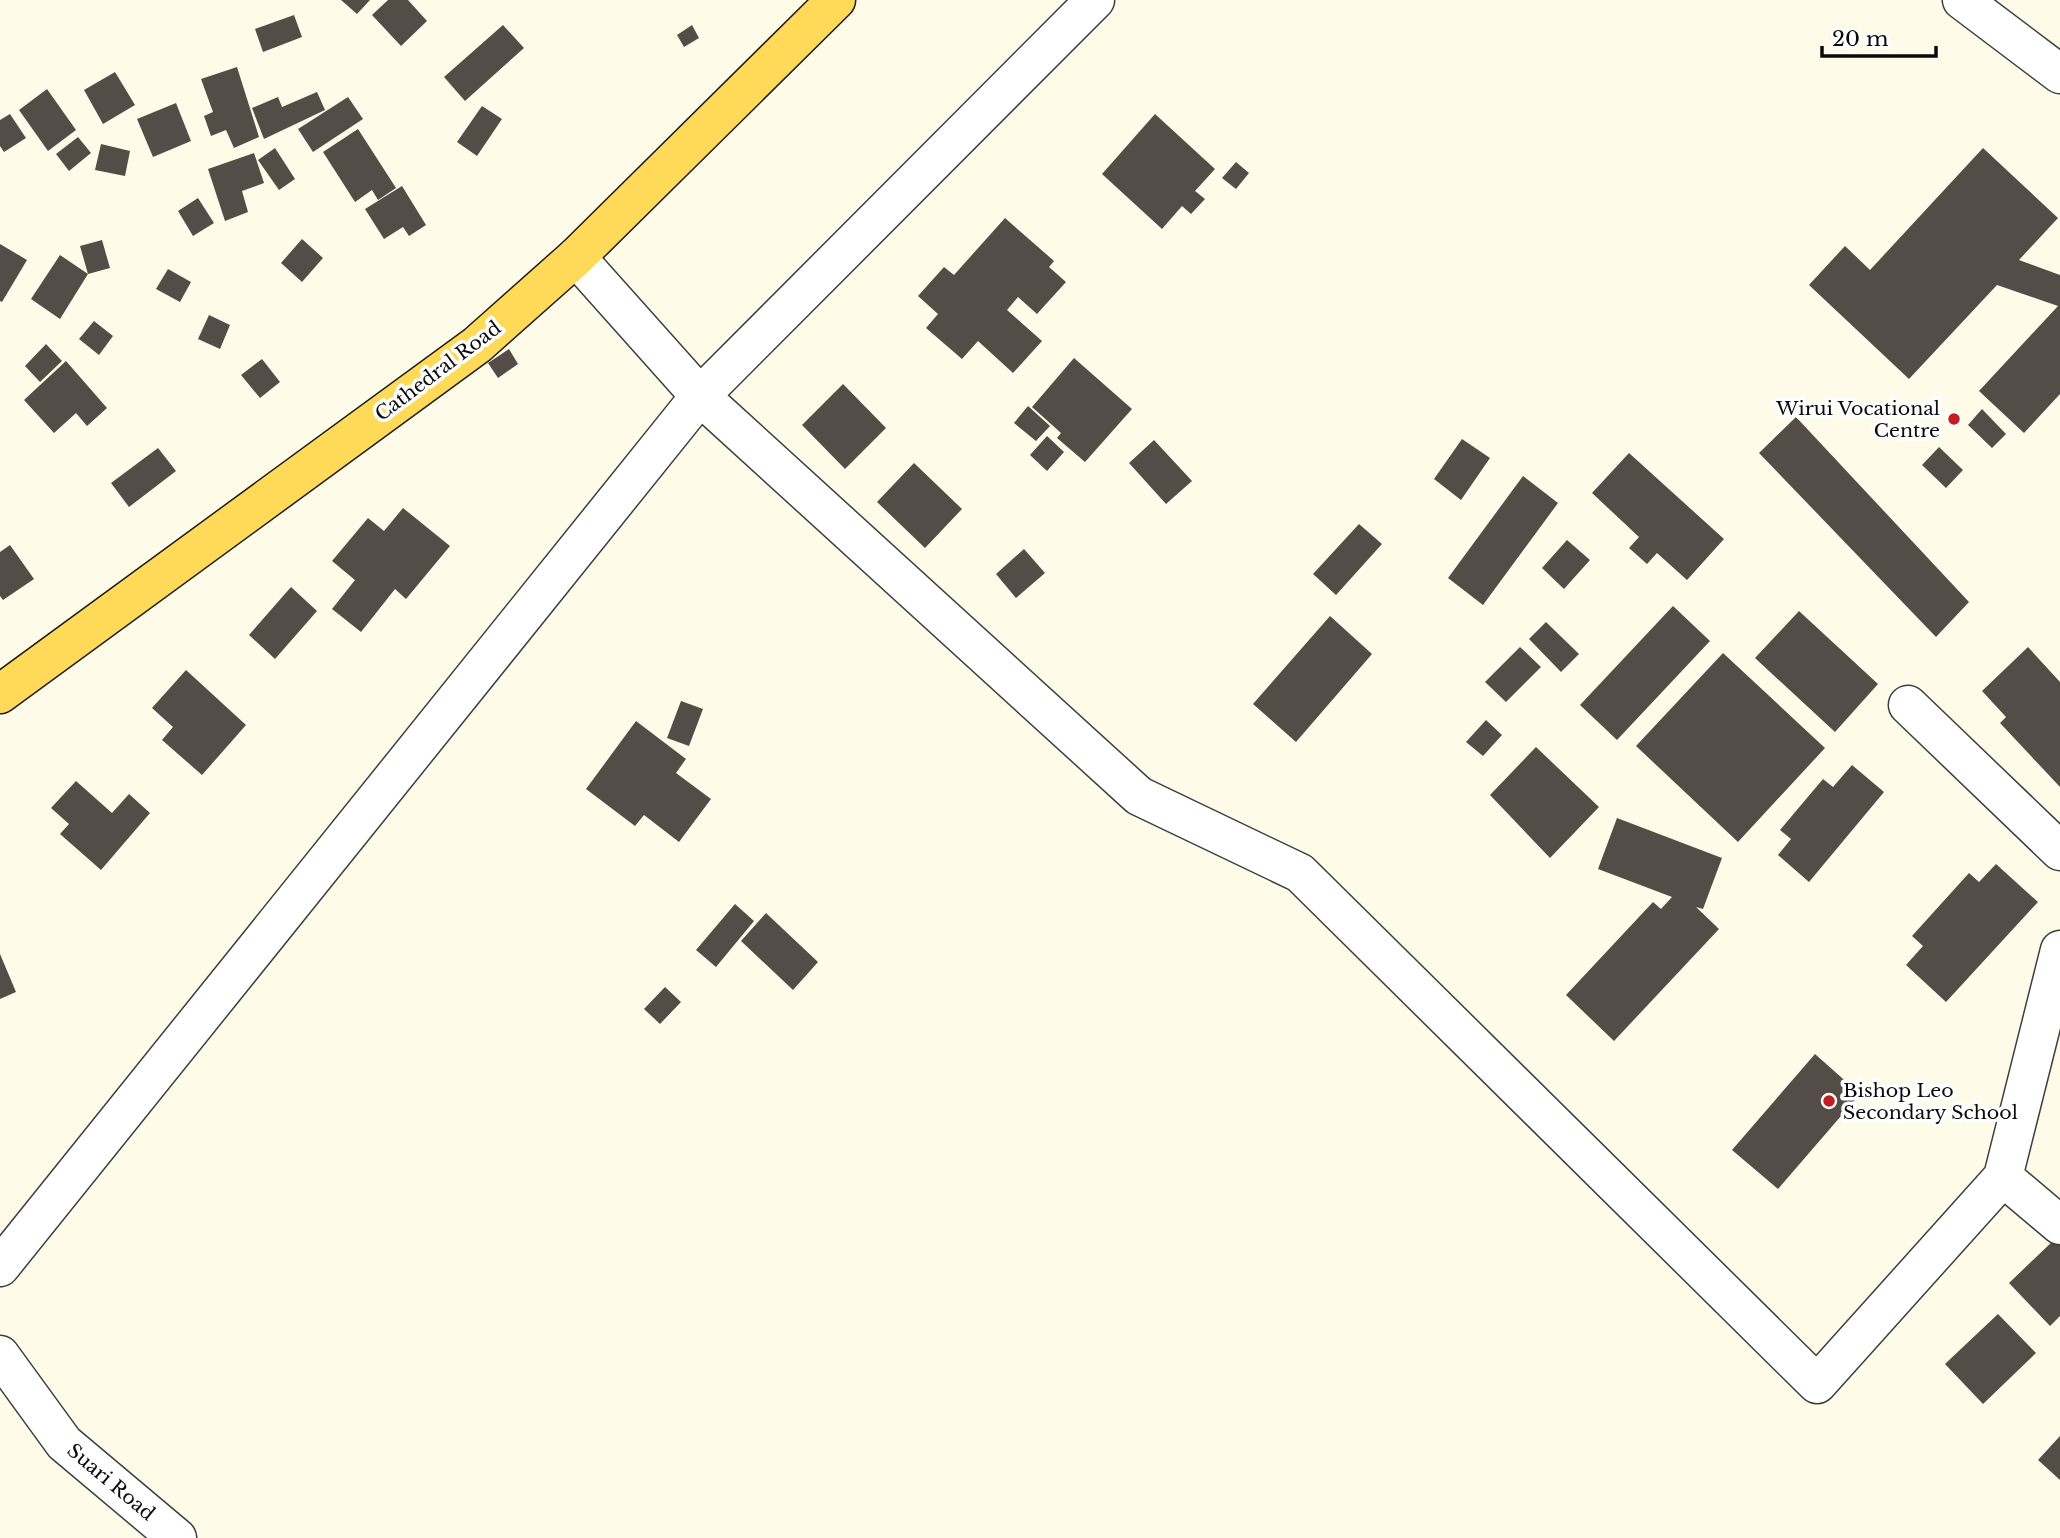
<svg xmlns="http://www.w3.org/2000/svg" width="2060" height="1538" font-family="'Libre Baskerville',serif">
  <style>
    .building { fill: #544c47 }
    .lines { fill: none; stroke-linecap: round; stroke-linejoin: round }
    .minor-casing { stroke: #3e3e3e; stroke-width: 41 }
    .major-casing { stroke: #1c1c1c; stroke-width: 41 }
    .minor { stroke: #fff; stroke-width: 38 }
    .major { stroke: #ffda59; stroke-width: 38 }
    .poi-dot { fill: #c11d22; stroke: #fff; stroke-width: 2.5 }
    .labels { text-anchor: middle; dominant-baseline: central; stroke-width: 7; stroke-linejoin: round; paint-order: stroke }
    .street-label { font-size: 19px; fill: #0b0b0b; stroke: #fff }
    .poi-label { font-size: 19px; fill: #0b0b0b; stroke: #fff; text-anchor: end }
  </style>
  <rect width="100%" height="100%" fill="#fffbe9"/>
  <path class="building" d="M341 0H370L357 14Z
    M388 0H408L427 21 401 46 372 15Z
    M294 15 302 37 263 52 255 29Z
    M503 25 524 48 465 101 444 77Z
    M692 25 699 38 684 47 677 35Z
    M237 67 259 137 234 148 226 130 211 136 204 116 213 112 201 79Z
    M115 72 135 105 103 124 84 90Z
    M47 89 76 130 48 151 19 110Z
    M317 92 325 110 264 139 252 108 278 97 282 107Z
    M348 97 363 119 313 152 298 129Z
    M176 103 191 141 153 157 137 119Z
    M482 106 502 119 477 156 457 142Z
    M10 114 26 138 4 152 0 146V120Z
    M1155 114 1215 169 1195 191 1205 199 1191 214 1182 206 1162 229 1102 174Z
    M358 129 396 188 378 200 372 190 355 202 323 152Z
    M78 137 91 153 69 171 56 154Z
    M101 144 130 151 125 176 95 170Z
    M275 148 295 179 279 190 258 160Z
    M1983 148 2058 218 2019 260 2060 275V394L2024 433 1979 391 2058 306 1997 285 1909 379 1809 285 1845 246 1870 270Z
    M254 153 264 183 242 191 248 212 225 221 208 169Z
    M1236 162 1249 173 1236 189 1222 178Z
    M402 186 426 225 409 236 403 227 384 239 365 209Z
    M198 198 214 223 193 236 178 211Z
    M1005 218 1054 261 1049 267 1066 282 1037 314 1018 297 1007 310 1042 341 1013 373 978 341 962 359 926 328 938 314 918 296 944 267 954 275Z
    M302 239 323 258 302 282 281 263Z
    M102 240 110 268 88 274 60 319 31 299 60 255 88 274 80 246Z
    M0 244 27 260 2 302 0 301Z
    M168 269 191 282 180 302 156 289Z
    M209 315 230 325 220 349 198 339Z
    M94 321 113 336 99 355 79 339Z
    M46 344 62 361 40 382 25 366Z
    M509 349 518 364 498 378 488 363Z
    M1074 358 1132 409 1085 462 1057 438 1061 433 1032 407Z
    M262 359 280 382 260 398 241 375Z
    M66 361 107 408 87 426 76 413 54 433 24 400Z
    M843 384 886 428 845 469 802 425Z
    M1028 406 1050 426 1036 441 1014 423Z
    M1982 409 2006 434 1992 448 1968 425Z
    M1796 417 1969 602 1936 637 1759 453Z
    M1047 436 1064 452 1047 471 1030 455Z
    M1462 439 1490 458 1461 500 1434 479Z
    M1154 440 1192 481 1166 504 1129 463Z
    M1939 447 1963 470 1946 488 1922 465Z
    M158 448 176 471 129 507 111 483Z
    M1629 453 1724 539 1687 580 1657 553 1647 564 1629 548 1639 537 1592 493Z
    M914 463 962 509 925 548 877 502Z
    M1523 476 1558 503 1483 605 1448 578Z
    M403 508 450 546 406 599 395 589 361 632 332 609 355 580 332 561 368 518 384 531Z
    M1359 524 1382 544 1336 595 1313 574Z
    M1567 540 1590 560 1564 589 1542 568Z
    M10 545 34 579 3 600 0 596V552Z
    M1024 549 1045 573 1016 598 996 574Z
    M291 587 317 611 275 659 249 635Z
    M1673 606 1710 641 1617 740 1580 705Z
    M1799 611 1878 684 1835 732 1755 658Z
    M1330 616 1372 654 1296 742 1253 704Z
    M1546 622 1579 654 1561 672 1529 639Z
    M1520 647 1541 667 1506 702 1485 682Z
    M2028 647 2060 682V787L2000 723 2006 717 1982 691Z
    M1723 653 1825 748 1738 842 1636 746Z
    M186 670 246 725 202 775 162 740 173 727 152 708Z
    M681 701 703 709 689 746 667 738Z
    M1486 720 1502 735 1483 756 1466 742Z
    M636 721 686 759 676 773 711 799 679 842 644 815 635 826 586 789Z
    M1536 747 1599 807 1550 858 1490 795Z
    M1852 765 1884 792 1809 882 1778 855 1791 839 1780 830 1823 779 1833 787Z
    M76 781 112 813 129 794 150 813 101 870 60 834 69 824 51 808Z
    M1617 818 1722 858 1703 909 1696 907 1719 929 1614 1041 1566 995 1653 902 1661 909 1672 897 1598 869Z
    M1996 864 2038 902 1946 1002 1906 965 1923 946 1912 936 1969 873 1979 882Z
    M735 904 754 921 716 967 696 950Z
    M766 913 818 962 793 990 741 941Z
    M0 954 16 992 0 999Z
    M665 987 681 1002 660 1024 644 1009Z
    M1815 1054 1860 1094 1778 1189 1732 1150Z
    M2055 1239 2060 1244V1316L2050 1326 2009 1283Z
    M1998 1314 2036 1353 1983 1404 1945 1364Z
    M2060 1436V1480L2038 1460Z"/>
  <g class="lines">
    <g class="minor-casing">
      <path id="minor" d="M1962 0 2060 74
        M576 257 700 396 1139 796 1300 873 1817 1384 2003 1177 2060 1225
        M1908 705 2060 851
        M2003 1177 2060 950
        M0 1267 700 396 1095 0
        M0 1355 64 1443 177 1538"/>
    </g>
    <g class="major-casing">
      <path id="major" d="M0 694 477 345 576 257 836 0"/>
    </g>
    <use href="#minor" class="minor"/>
    <use href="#major" class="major"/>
  </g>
  <g class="poi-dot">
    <circle cx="1954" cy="419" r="7"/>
    <circle cx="1829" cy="1101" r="7"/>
  </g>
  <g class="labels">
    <g class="street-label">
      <text transform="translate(438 371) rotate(-37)">Cathedral Road</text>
      <text transform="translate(111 1482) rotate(40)">Suari Road</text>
    </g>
    <g class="poi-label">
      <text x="1940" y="408">Wirui Vocational<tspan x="1940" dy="22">Centre</tspan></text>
      <text x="1843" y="1090" text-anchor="start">Bishop Leo<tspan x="1843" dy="22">Secondary School</tspan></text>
    </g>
  </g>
  <path d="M1822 46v10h114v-10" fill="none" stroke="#0b0b0b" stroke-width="3.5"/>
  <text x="1832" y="46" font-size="21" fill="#0b0b0b" stroke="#ffffff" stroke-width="5" paint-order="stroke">20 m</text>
</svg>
